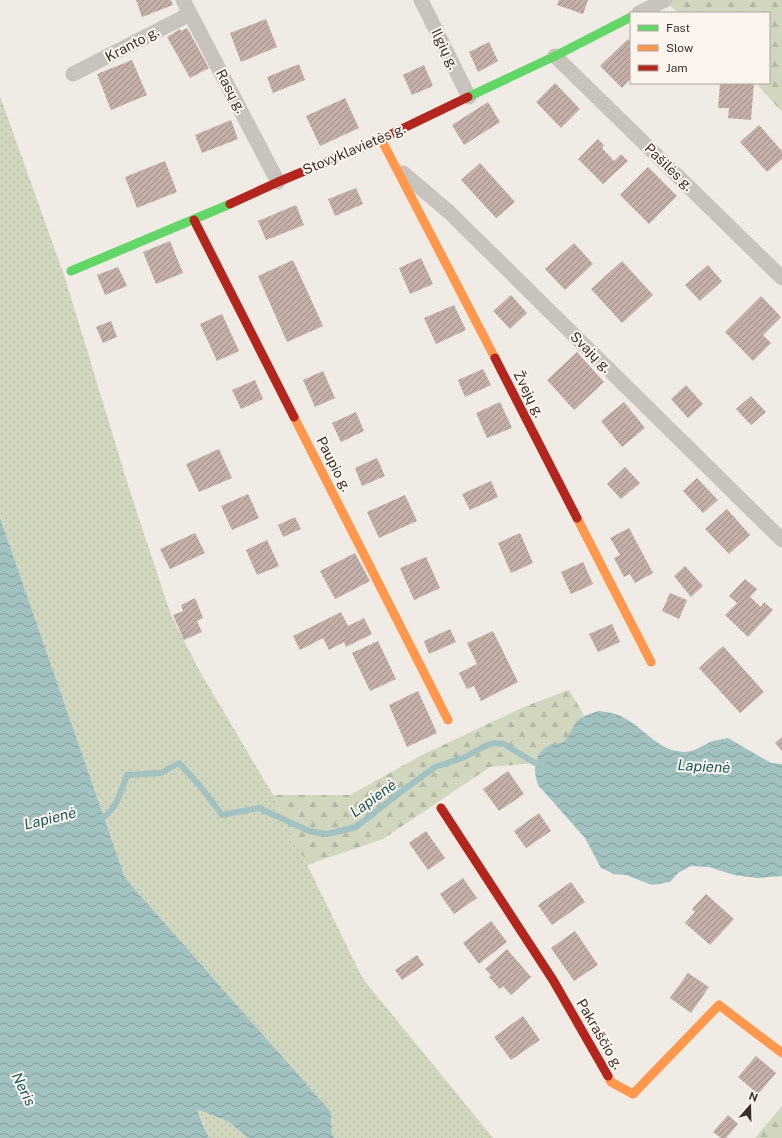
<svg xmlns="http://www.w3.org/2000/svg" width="782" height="1138" font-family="'Public Sans',sans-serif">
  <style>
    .grass { fill: url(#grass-dots) }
    .forest { fill: url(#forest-firs) }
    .water { fill: url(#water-waves) }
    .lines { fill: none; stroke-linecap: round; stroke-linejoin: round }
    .stream { stroke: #a1c2c1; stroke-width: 6 }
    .building { fill: url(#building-hatch) }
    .street { stroke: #c9c3be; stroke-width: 15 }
    .fast { stroke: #63d668; stroke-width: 9 }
    .slow { stroke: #ff974d; stroke-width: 9 }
    .jam { stroke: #b3261e; stroke-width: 9 }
    .labels { text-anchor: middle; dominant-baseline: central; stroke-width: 4; stroke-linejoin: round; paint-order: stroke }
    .street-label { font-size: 14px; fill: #3b302b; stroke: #fbf5ee }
    .water-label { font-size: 15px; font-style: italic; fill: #1f5a5e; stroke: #fbf5ee }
  </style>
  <defs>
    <pattern id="grass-dots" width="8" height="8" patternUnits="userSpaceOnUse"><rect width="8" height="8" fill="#d1d6bf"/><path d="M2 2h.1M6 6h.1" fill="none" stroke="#b4b8a4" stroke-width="1.8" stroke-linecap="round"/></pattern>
    <pattern id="forest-firs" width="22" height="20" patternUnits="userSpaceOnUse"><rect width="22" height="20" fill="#d1d6bf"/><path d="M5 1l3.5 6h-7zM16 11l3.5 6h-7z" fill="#b4b8a4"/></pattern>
    <pattern id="water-waves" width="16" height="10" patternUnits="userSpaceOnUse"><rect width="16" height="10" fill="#a1c2c1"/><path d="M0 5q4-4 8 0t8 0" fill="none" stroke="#849e9d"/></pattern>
    <pattern id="building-hatch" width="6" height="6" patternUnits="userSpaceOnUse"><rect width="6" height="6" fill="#c3afa7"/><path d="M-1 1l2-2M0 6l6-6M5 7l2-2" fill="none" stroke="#a08f88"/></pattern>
  </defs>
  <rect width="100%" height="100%" fill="#f0ebe5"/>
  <path class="grass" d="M0 96 65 278 128 485 171 615 199 670 273 795 363 979 493 1138H335L332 1135 331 1112 125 878 0 518Z
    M197 1108 228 1121 248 1138H209Z"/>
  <path class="forest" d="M664 0H782V112L756 83H769V13H678Z
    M569 690 584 715C581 718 577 721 575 724 572 728 571 734 567 738 555 751 546 737 535 763L490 767 383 839 307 865 273 795H350L424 754 526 706Z
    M782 1106V1138H755Z"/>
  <path class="water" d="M0 518 125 878 331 1112 332 1135 335 1138H248L228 1121 197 1109 203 1125 209 1138H0Z
    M599 711C609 712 619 714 628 720 647 732 660 751 684 752 695 752 703 745 713 741 718 740 723 739 728 738L771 763 782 764V876L757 878 734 875 709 867 691 866 678 873 670 882 652 885 626 875 614 874 601 868 585 838 538 785C533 771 533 755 548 746 553 743 560 745 565 740 570 735 571 730 575 724 580 716 589 714 599 711Z"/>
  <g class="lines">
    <path class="stream" d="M97 820C115 815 121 791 127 775L161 773 179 763 201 787 222 815 259 808 309 831 327 834 356 827 402 791 435 767 465 757 483 747 493 743 504 744 535 763 544 765"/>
  </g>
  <path class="building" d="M136 0H171L173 5 142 17Z
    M559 0H588L583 14 557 5Z
    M266 19 277 47 241 62 230 33Z
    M187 28 209 68 190 78 167 37 180 29 181 31Z
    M628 39 631 42V78L622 88 600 66Z
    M489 42 498 61 478 72 469 52Z
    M132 60 147 95 111 110 97 74Z
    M299 64 305 80 273 93 267 77Z
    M424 65 433 86 412 95 403 75Z
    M555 83 580 109 561 128 536 102Z
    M720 83H754L751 120 728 118 729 108H718Z
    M345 98 359 128 320 146 306 116Z
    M488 102 500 122 464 145 452 125Z
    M231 120 238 139 202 153 195 135Z
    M759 125 782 151V159L767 172 740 142Z
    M598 139 604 145 602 148 614 161 621 154 628 161 603 184 578 159Z
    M165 161 177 192 137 208 125 177Z
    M480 163 515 202 496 218 461 180Z
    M648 167 677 196 649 224 620 195Z
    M356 188 363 204 335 216 328 199Z
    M296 205 304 225 266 240 258 221Z
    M170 241 183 273 156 284 143 252Z
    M574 243 593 264 565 290 545 269Z
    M421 258 433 284 410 294 399 268Z
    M293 260 323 326 287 342 258 276Z
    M622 261 653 295 622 323 591 289Z
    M708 265 722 281 700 301 685 285Z
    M118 267 127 286 105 295 97 275Z
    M511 295 527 313 510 329 493 311Z
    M761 296 781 317 763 335 771 343 753 361 725 332Z
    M454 305 466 330 436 344 424 318Z
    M222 314 239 351 217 361 200 324Z
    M111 321 117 337 103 343 96 327Z
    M577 352 604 382 574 410 547 380Z
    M483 369 491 385 465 397 458 380Z
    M323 371 335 398 315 407 303 380Z
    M255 380 263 399 241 409 232 390Z
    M686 385 703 404 688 418 671 399Z
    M751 396 766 412 751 425 736 409Z
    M500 402 512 428 487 438 476 413Z
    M624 402 645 428 622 447 601 421Z
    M356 412 364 431 341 442 332 423Z
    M219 449 232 478 199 492 186 464Z
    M377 458 385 476 362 486 355 468Z
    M625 467 640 483 621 499 607 484Z
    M697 478 718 500 703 513 683 491Z
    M491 481 498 497 470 510 462 494Z
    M248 494 259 518 232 530 221 506Z
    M405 495 417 521 379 538 367 512Z
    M727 509 750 535 729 554 705 529Z
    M295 517 301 529 283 537 278 525Z
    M629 528 653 573 635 583 630 574 624 577 614 558 620 555 610 538Z
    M195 533 205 553 170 569 160 549Z
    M520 533 533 563 511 573 498 543Z
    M267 540 279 566 257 575 246 550Z
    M355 553 370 581 335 599 320 571Z
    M426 557 440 588 414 600 400 568Z
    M583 562 593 584 571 594 561 572Z
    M685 566 703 586 691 597 674 576Z
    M745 579 757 589 750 597 761 607 764 602 773 610 748 637 725 615 737 603 729 596Z
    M670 593 687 600 679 619 662 611Z
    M195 598 203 618 197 621 202 632 184 640 173 615 183 611 181 605Z
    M341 612 348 626 364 618 372 634 346 647 344 642 329 650 323 638 300 650 293 636Z
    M612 624 620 642 598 652 589 634Z
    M450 629 456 642 429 654 424 641Z
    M493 631 518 682 481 701 474 686 467 689 459 673 477 664 467 643Z
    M378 641 396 679 370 691 352 653Z
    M723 646 764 692 740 713 699 668Z
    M418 691 437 733 407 747 389 705Z
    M782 737V751L775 743Z
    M508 771 524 794 499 811 483 789Z
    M539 813 551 831 526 848 514 831Z
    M426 831 445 858 428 870 409 843Z
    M463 878 477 898 454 914 440 894Z
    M571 882 585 902 552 925 538 905Z
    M706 894 734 919 710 945 685 923 695 912 692 909Z
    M491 921 507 942 479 964 463 943Z
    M575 931 598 965 574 981 551 948Z
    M507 949 531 977 511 995 503 986 500 989 489 977 491 975 485 969Z
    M417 955 424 965 402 980 395 970Z
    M688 973 709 987 691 1013 670 998Z
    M523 1016 540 1040 511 1060 494 1037Z
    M756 1056 776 1073 758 1094 738 1077Z
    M728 1115 738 1124 726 1138H721L713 1132Z"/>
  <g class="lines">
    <path class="street" d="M183 0 278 182
      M421 0 469 97
      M639 13 665 0
      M555 56 782 278
      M73 74 190 14
      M403 173 449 212 782 540"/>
    <path class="fast" d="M468 97 555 56 631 17
      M71 271 230 204"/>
    <path class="slow" d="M381 139 495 358
      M294 417 448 720
      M577 518 651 662
      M608 1076 611 1082 633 1094 719 1005 782 1053"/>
    <path class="jam" d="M230 204 278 182 381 139 468 97
      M194 220 294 417
      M495 358 577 518
      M441 808 553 980 608 1076"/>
  </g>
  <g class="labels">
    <g class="street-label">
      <text transform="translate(132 44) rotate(-28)">Kranto g.</text>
      <text transform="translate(445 49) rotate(64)">Ilgių g.</text>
      <text transform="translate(231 91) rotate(62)">Rasų g.</text>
      <text transform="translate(354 149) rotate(-23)">Stovyklavietės g.</text>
      <text transform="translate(669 167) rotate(44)">Pašilės g.</text>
      <text transform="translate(591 352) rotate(45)">Svajų g.</text>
      <text transform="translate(529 394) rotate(63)">Žvejų g.</text>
      <text transform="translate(334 464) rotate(63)">Paupio g.</text>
      <text transform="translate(600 1034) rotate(60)">Pakraščio g.</text>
    </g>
    <g class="water-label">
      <text transform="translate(704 766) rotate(3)">Lapienė</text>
      <text transform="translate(373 798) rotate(-36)">Lapienė</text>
      <text transform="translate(50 818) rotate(-14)">Lapienė</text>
      <text transform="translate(24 1089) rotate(64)">Neris</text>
    </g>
  </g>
  <rect x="630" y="12" width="140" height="72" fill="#fbf5ee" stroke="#aea6a0"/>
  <rect x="638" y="25" width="20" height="6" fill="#63d668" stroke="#aea6a0"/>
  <text x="666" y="32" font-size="12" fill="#3b302b">Fast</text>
  <rect x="638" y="45" width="20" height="6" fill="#ff974d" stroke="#aea6a0"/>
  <text x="666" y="52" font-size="12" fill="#3b302b">Slow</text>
  <rect x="638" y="65" width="20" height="6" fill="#b3261e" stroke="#aea6a0"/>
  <text x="666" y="72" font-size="12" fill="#3b302b">Jam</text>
  <g transform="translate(750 1106) rotate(20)" stroke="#fbf5ee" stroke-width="3" paint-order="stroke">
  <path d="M0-3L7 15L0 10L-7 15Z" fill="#3b302b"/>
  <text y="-6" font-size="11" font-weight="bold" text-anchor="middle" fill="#3b302b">N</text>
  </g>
</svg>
